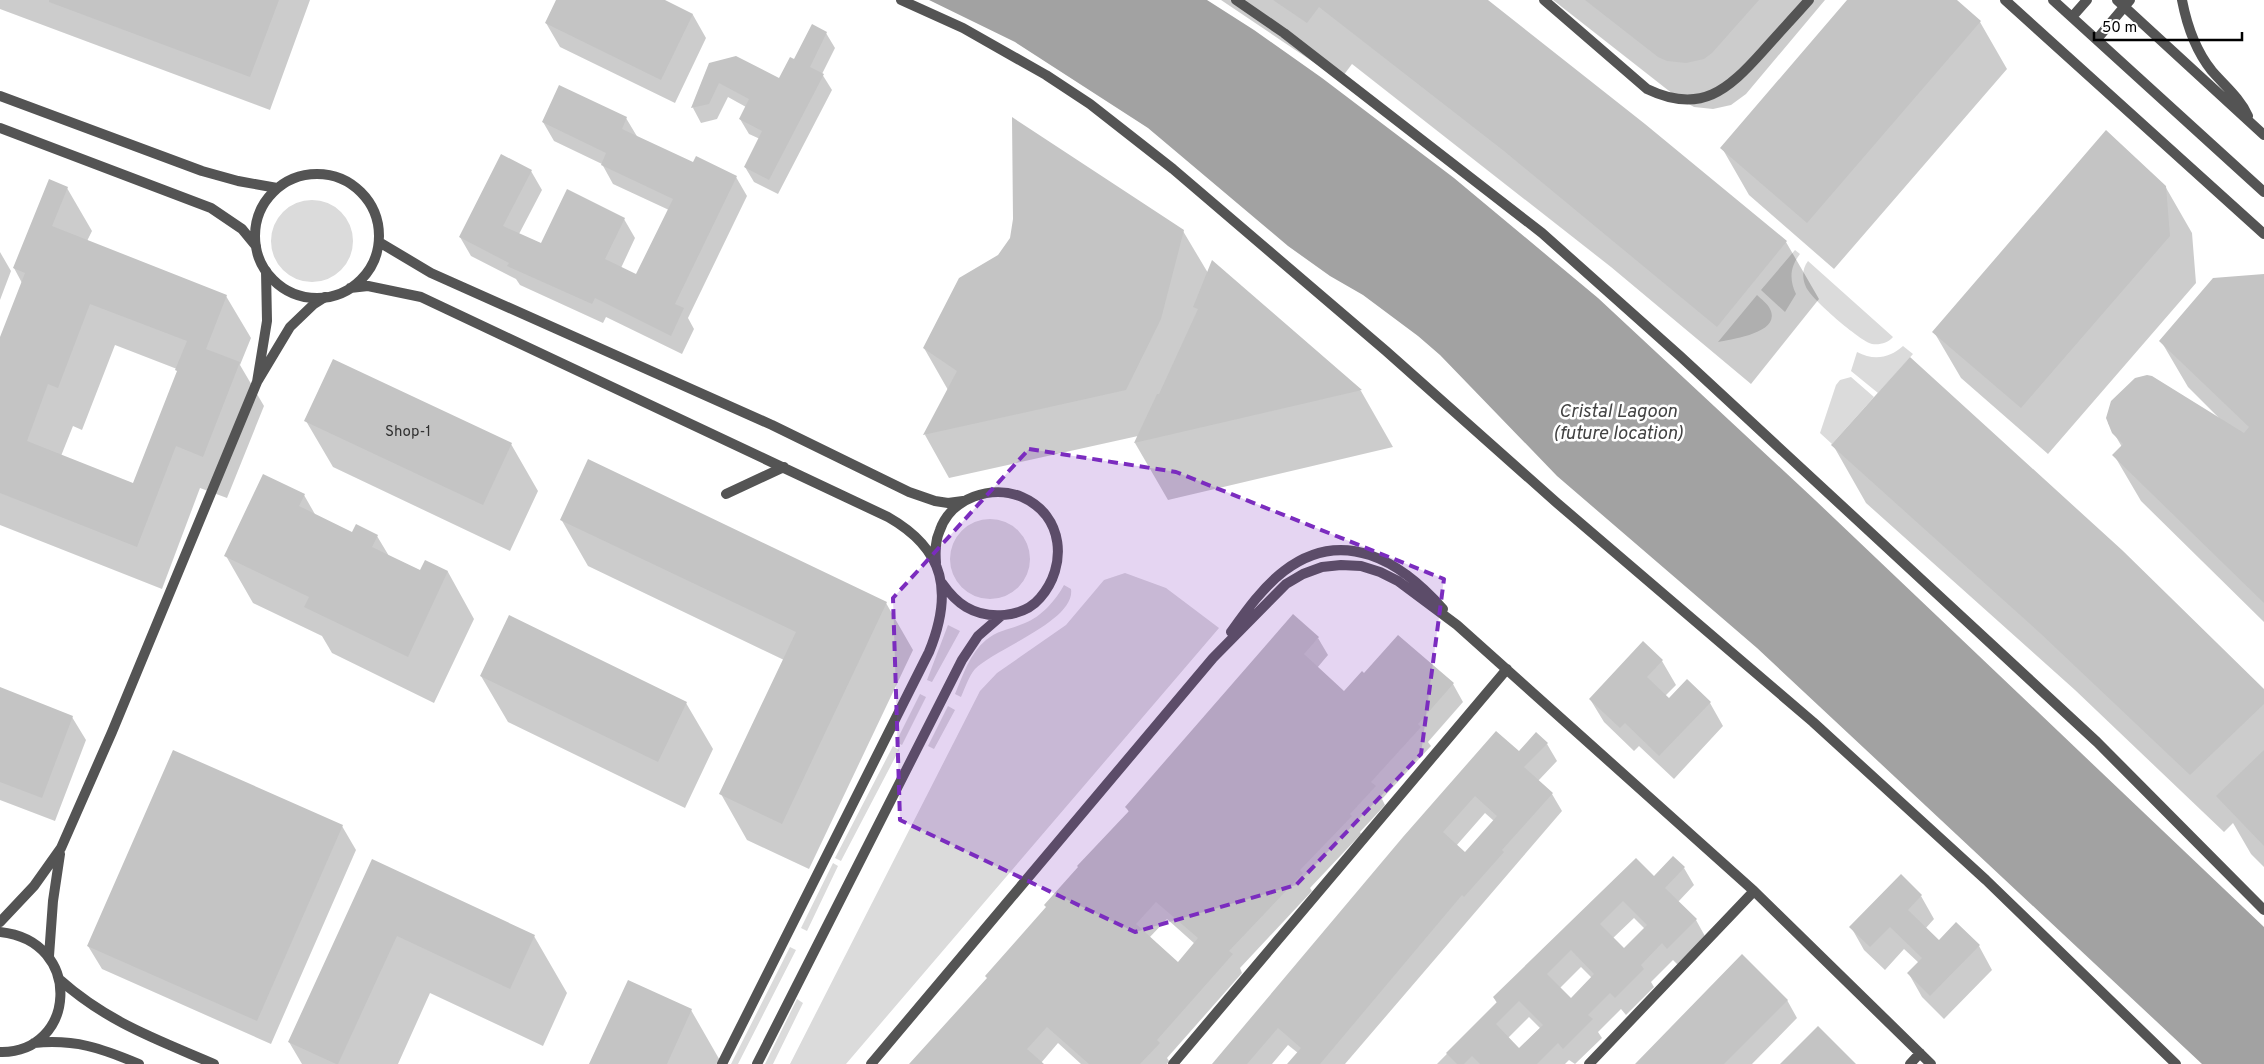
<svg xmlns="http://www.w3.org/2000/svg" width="2264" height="1064" font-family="Overpass,sans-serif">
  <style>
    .green { fill: #dbdbdb }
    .water { fill: #a2a2a2 }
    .shadow { fill: #0003; fill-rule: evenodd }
    .building { fill: #c4c4c4; fill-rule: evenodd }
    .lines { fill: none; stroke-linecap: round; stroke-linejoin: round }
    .minor { stroke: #545454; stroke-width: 10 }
    .tertiary { stroke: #545454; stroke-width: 10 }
    .marked { fill: #7b2cbf; fill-opacity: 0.2; stroke: #7b2cbf; stroke-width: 4; stroke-dasharray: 10 6; stroke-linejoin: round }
    .labels { text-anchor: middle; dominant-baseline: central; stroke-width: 5; stroke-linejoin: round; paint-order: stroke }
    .number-label { font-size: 15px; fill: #313131 }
    .water-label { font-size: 19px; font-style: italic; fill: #434343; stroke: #fff }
  </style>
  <rect width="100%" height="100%" fill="#fff"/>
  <path class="green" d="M271 241a41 41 0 1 1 82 0a41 41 0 1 1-82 0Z
    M1795 250 1800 254C1790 267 1789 279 1796 294L1785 312 1761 290Z
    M1808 261 1893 337C1888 343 1880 345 1872 344 1860 341 1811 299 1806 287 1802 278 1802 269 1808 261Z
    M1757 295C1761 299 1768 304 1770 309 1782 333 1731 339 1718 342Z
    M1903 346 1913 354 1878 393 1851 371 1857 352C1874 361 1890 358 1903 346Z
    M1851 377 1874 397 1832 444 1820 433 1836 385 1840 380Z
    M950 559a40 40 0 1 1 80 0a40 40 0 1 1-80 0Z
    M1125 573 1166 588 1219 628 846 1064H790L980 691 997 673 1066 625 1104 580Z
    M1064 585 1071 589C1076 621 994 649 975 669 969 676 965 688 961 697L955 694C963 675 970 653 986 640 998 630 1012 629 1025 623 1041 617 1056 600 1064 585Z
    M948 625 960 631 932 682 927 680Z
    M920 694 926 697 902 745 896 742Z
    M948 706 955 710 934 749 928 746Z
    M893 746 899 750 841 861 835 858Z
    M833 863 838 866 807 931 801 928Z
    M790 947 796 950 738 1064H731Z
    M797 999 803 1003 773 1064H765Z"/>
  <path class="water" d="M929 0H1207L1254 30 1322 78 1454 178 1598 298 1815 500 2264 927V1064H2202L1757 648 1557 476 1440 355 1418 336 1363 295 1330 276 1288 246 1148 128 1015 42Z"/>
  <path class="shadow" d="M0 0H310L270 110 0 9Z
    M558 0H663L693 15 706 38 675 103 560 47 546 23Z
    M1221 0H1484L1786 242 1819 299 1751 384 1611 267 1352 64 1340 80Z
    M1553 0H1825L1746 94 1731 105 1713 109 1694 107 1678 98Z
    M1849 0H1955L1980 22 2007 69 1834 269 1749 195 1722 148Z
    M826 33 835 48 822 74 832 90 778 194 754 182 745 167 760 139 749 134 740 119 746 107 728 97 717 119 701 123 693 108 710 64 780 80 795 60Z
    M626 118 638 138 694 164 736 177 747 196 688 318 694 329 682 354 606 317 603 323 520 285 516 279 471 256 460 237 531 171 542 190 519 234 542 244 624 219 635 238 621 268 637 276 669 210 613 184 602 164 554 141 543 122Z
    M2165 186 2192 233 2196 283 2048 454 1961 378 1934 332Z
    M67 188 92 231 87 241 226 296 251 338 240 365 264 406 227 498 200 488 162 589 0 525V340L22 283 14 268ZM115 345 177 369 178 372 134 484 61 456 73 426 82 430Z
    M1183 231 1208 273 1212 262 1361 391 1393 447 1168 500 1135 443 1138 436 949 478 925 435 948 390 924 348Z
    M0 252 11 271 0 300Z
    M2264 276V622L2141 501 2114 455 2122 447 2108 423 2220 419 2188 387 2161 341Z
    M306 421 511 444 538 491 510 551 333 467Z
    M1833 445 2264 691V867L2251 854 2233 823 2224 832 2075 690 1866 503Z
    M304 495 316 516 353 534 377 536 389 556 421 571 425 562 448 572 474 619 434 703 332 653 322 636 253 603 226 556Z
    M561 519 886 603 913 650 809 869 747 840 721 794 784 660 588 566Z
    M1318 638 1328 655 1317 668 1344 693 1453 684 1463 702 1428 742 1431 746 1382 799 1385 805 1360 832 1361 834 1310 888 1312 891 1240 968 1242 973 1167 1058 1169 1061 1167 1064H1081L1058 1043 1041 1063 1043 1064H911L988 979 1129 812 1126 807ZM1167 919 1195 944 1178 964 1149 938Z
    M1643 643 1662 661 1676 685 1665 696 1669 700 1710 703 1723 726 1674 779 1639 746 1634 751 1604 722 1590 699Z
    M481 676 686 703 713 749 685 808 508 722Z
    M0 688 72 717 86 740 55 821 0 800Z
    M1496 733 1519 753 1547 744 1557 761 1538 781 1552 794 1562 811 1345 1064H1289L1298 1053 1288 1045 1272 1064H1214ZM1485 813 1494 821 1466 854 1456 846Z
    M342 826 356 850 271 1044 102 969 88 946Z
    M1636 860 1654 878 1684 868 1694 885 1678 902 1696 920 1706 938 1678 965 1673 960 1651 982 1654 987 1626 1015 1621 1009 1598 1032 1602 1038 1575 1064 1569 1060 1565 1064H1437L1497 1003 1494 998ZM1634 918 1645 929 1624 950 1612 939ZM1581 967 1592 978 1571 999 1560 988ZM1529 1017 1540 1028 1519 1049 1508 1038Z
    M373 861 534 936 567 993 543 1046 430 993 398 1064H302L289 1042Z
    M1921 896 1934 919 1925 929 1939 942 1956 924 1979 946 1992 970 1944 1019 1922 997 1909 974 1919 963 1904 949 1885 970 1864 950 1851 927Z
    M1787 1000 1797 1018 1752 1064H1636Z
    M691 1010 722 1064H591Z"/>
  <path class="building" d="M49 0H279L250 77 49 2Z
    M556 0H665L693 14 661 80 545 23Z
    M1273 0H1488L1645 124 1787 241 1717 327 1504 151 1319 7 1307 23Z
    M1585 0H1759L1712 53 1704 59 1686 63 1667 61 1658 57Z
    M1847 0H1957L1981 21 1807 223 1720 148Z
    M812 24 827 32 810 67 824 74 769 180 744 167 762 131 739 119 749 99 719 83 709 104 691 108 709 63 736 56 779 78 790 57 794 59Z
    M559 85 627 117 622 129 693 162 696 156 737 176 675 304 684 308 671 336 595 298 592 304 507 266 509 263 459 237 501 154 532 170 503 226 541 243 567 189 625 218 605 259 636 274 673 199 601 165 606 153 542 122Z
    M1012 117 1184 230 1161 319 1126 390 923 435 957 371 923 348 959 278 998 255 1010 238 1013 219Z
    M2106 130 2166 186 2170 236 2021 408 1932 332Z
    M49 179 68 187 52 226 227 295 206 349 240 362 203 457 176 446 137 547 0 493V337L25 273 13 268ZM90 304 187 341 175 370 177 371 133 483 27 441 48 384 58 388Z
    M1212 260 1362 390 1134 443 1157 394H1159L1198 309 1193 307Z
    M2264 274V603L2112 455 2123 444 2112 433 2106 418 2111 401 2135 378 2147 375 2152 376 2244 433 2249 427 2159 341 2213 278Z
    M1910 357 2122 550 2264 689V704L2190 775 2040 633 1831 445Z
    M333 359 512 443 483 505 304 421Z
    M588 459 887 602 782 824 719 794 796 632 560 520Z
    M263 474 305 494 299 506 352 532 356 524 378 535 372 547 420 570 425 560 448 571 408 657 304 607 309 597 224 556Z
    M1293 614 1319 637 1304 654 1344 691 1362 671 1364 673 1398 635 1454 683 1418 724 1421 727 1371 782 1376 786 1350 814 1352 816 1300 870 1303 873 1229 951 1233 954 1157 1040 1160 1043 1140 1064H1089L1047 1027 1027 1049 1044 1064H909L987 978 985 976 1046 907 1044 905 1078 867 1077 866 1129 811 1125 807ZM1156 902 1198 938 1178 962 1136 924Z
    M509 615 687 702 658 762 480 676Z
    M1643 641 1663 660 1647 677 1669 698 1687 679 1711 702 1659 756 1625 723 1620 728 1589 699Z
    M0 687 73 716 42 798 0 782Z
    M1496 731 1519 751 1536 732 1548 743 1524 767 1553 793 1502 850 1504 852 1464 897 1462 895 1320 1064H1287L1301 1048 1278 1028 1247 1064H1212L1403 837ZM1475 796 1497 816 1465 852 1443 832Z
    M173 750 343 825 257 1021 87 946Z
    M2264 750V846L2216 796Z
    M1673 856 1685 867 1665 888 1697 919 1667 949 1662 943 1641 965 1644 969 1615 998 1610 993 1588 1015 1593 1019 1563 1049 1558 1043 1537 1064H1480L1472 1056 1464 1064H1457L1446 1053 1497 1002 1493 997 1636 858 1654 876ZM1623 901 1647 925 1624 948 1600 924ZM1571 950 1594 974 1571 998 1547 974ZM1519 1001 1543 1025 1519 1048 1496 1024Z
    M372 859 535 935 510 989 397 936 338 1064H336L288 1042Z
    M1901 874 1922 895 1908 910 1939 940 1956 922 1980 945 1930 996 1907 973 1922 958 1890 927 1870 947 1849 927Z
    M1742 954 1788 1000 1724 1064H1635Z
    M628 980 692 1009 667 1064H589Z
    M1818 1026 1856 1064H1780Z"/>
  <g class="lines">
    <path class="minor" d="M901 0 963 28 1046 75 1090 104 1173 169 1386 351 1557 503 1813 722 1986 880 2176 1064
      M1236 0 1284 33 1542 233 1680 356 2097 742 2264 910
      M1544 0 1647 89C1701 115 1728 90 1763 51 1778 34 1794 17 1809 0
      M2005 0 2264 234
      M257 382 267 321 266 271
      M1231 632C1246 611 1263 587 1284 571 1343 526 1401 561 1443 609
      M0 922 34 886 61 848 112 732 257 382 290 327 314 304 325 297
      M0 932C85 941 76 1054 0 1052
      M49 956 53 901 60 854
      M59 979C107 1022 156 1039 214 1064
      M34 1043C75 1039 101 1048 139 1064
      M871 1064 1213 658 1286 584 1303 574 1322 567 1341 565 1361 566 1380 572 1398 581 1457 625 1754 891 1931 1064
      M1173 1064 1507 669
      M1589 1064 1754 891
      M1910 1064 1920 1053"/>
    <path class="tertiary" d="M2053 0 2264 192
      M2117 0 2264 135
      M2182 0C2187 26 2195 50 2212 71 2225 86 2240 98 2248 116
      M2072 17 2087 0
      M2097 39 2130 0
      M0 96 202 171 238 181 277 188
      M0 128 211 208 242 229 256 246
      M255 236a62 62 0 1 1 124 0a62 62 0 1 1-124 0Z
      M379 242 431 273 772 425 909 492 935 501 948 503 963 501
      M350 288 368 286 421 297 888 517C946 550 953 593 929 652L722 1064
      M726 494 784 467
      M936 563C935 551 935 541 940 530 951 498 992 484 1022 497 1064 515 1068 566 1040 598 1023 618 988 620 966 607 956 601 949 593 942 583
      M757 1064 962 660 978 636 1001 616"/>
  </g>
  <path class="marked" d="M1029 449 1176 472 1444 579 1421 754 1296 885 1135 932 900 820 893 598Z"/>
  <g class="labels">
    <g class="number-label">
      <text x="408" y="432">Shop-1</text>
    </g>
    <g class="water-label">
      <text x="1618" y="412">Cristal Lagoon<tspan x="1618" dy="22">(future location)</tspan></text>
    </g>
  </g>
  <path d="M2094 32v8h148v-8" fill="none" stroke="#000000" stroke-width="2.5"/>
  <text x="2102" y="32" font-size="15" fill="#000000" stroke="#ffffff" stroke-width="4" paint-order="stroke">50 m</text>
</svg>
